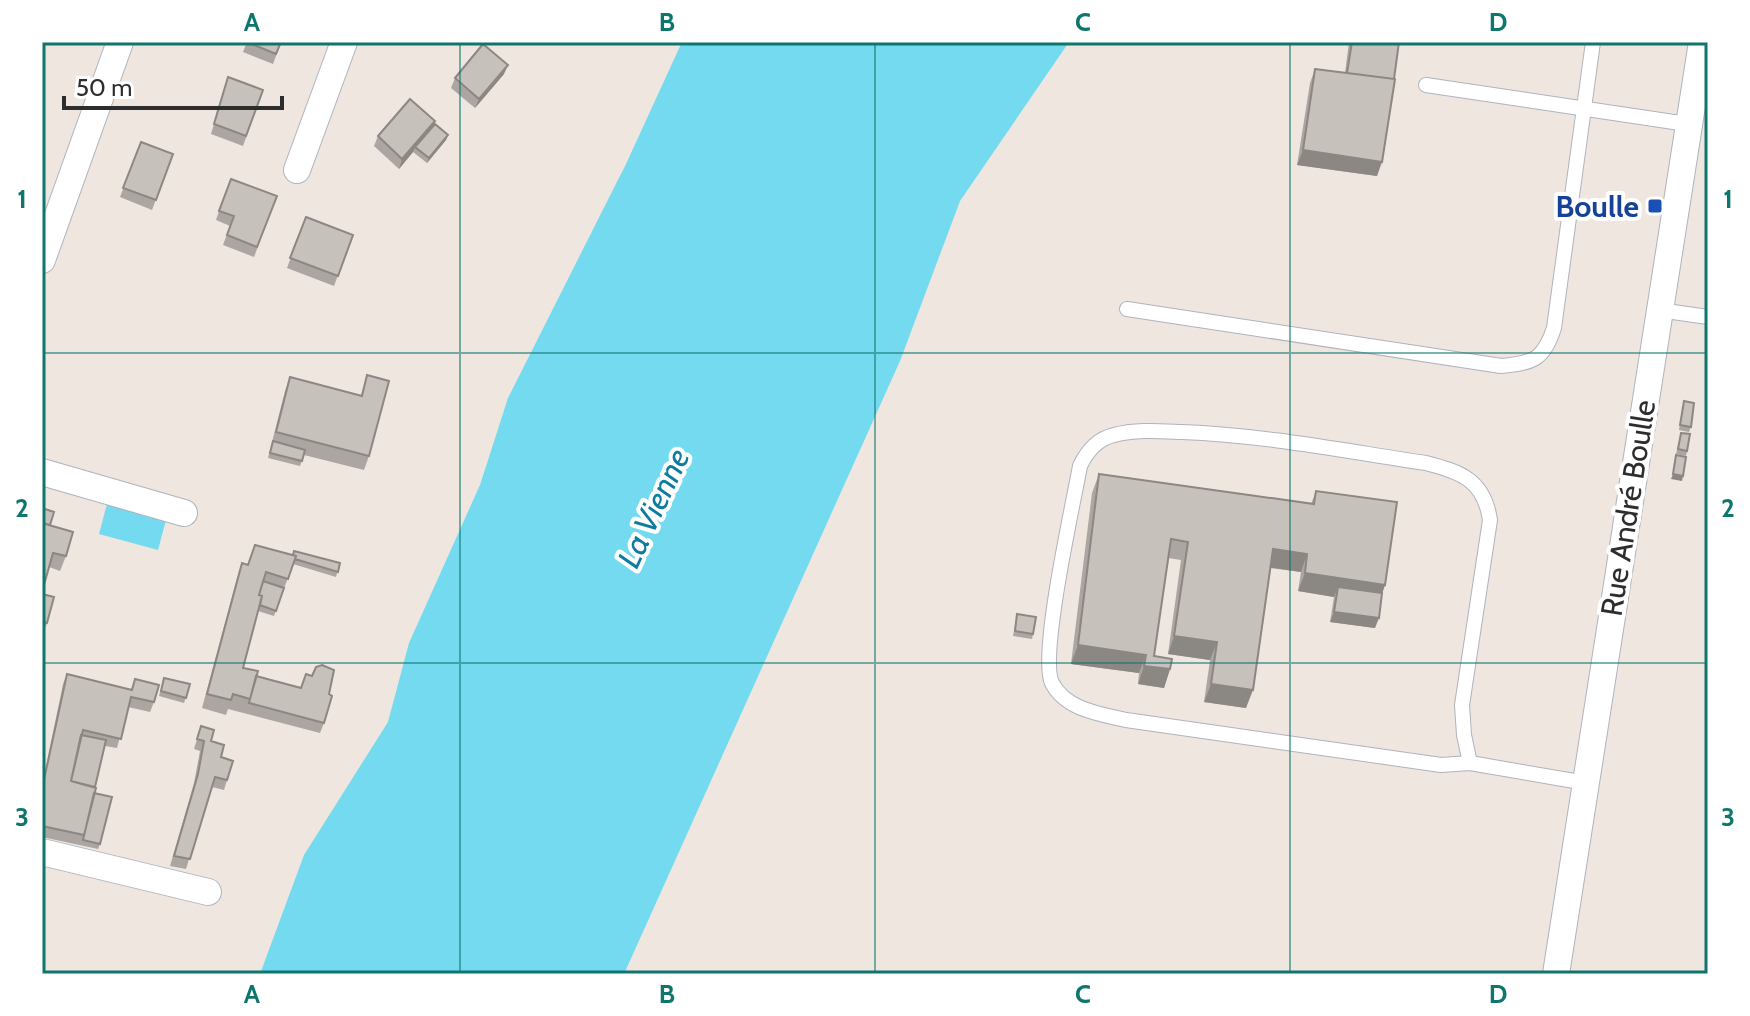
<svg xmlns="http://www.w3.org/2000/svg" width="1750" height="1016" font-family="Cabin,sans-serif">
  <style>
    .water { fill: #73daef }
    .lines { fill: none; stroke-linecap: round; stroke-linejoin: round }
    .lane-casing { stroke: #b0b3bd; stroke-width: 16 }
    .street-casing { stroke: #b0b3bd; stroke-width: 28 }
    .lane { stroke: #fff; stroke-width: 14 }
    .street { stroke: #fff; stroke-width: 26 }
    .wall { fill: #aba6a1 }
    .shaded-wall { fill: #8b8783 }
    .building { fill: #c7c1bb; stroke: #8b8783; stroke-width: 2 }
    .grid { fill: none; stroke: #0f766e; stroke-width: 2; stroke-opacity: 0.55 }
    .transit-dot { fill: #1a4fb4; stroke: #fff; stroke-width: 3 }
    .labels { text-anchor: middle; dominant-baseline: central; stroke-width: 8; stroke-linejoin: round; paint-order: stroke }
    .transit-label { font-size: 30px; font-weight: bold; fill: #164399; stroke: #fff; text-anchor: end }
    .street-label { font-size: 30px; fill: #2d2d2d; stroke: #fff }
    .water-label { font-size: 32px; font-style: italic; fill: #0d7ca0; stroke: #fff }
    .neatline { fill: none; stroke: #0f766e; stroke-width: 3 }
    .grid-label { font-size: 26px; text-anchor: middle; font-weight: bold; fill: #0f766e }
  </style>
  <rect width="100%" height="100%" fill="#eee6df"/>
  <path class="water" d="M682 42H1069L960 201 900 361 624 974H260L304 855 388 722 409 643 480 485 508 398 626 164Z
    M107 504 166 520 158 550 99 534Z"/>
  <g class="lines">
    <g class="lane-casing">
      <path id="lane" d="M1426 85 1687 124
        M1127 309 1501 366C1534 363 1544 359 1554 328L1593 42
        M1659 310 1708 317
        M1470 763 1464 735 1462 705 1490 520C1484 480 1461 472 1426 463 1345 451 1263 435 1182 432 1159 431 1136 429 1114 435 1097 439 1087 451 1080 466 1073 505 1039 656 1052 683 1066 710 1100 714 1126 720L1441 765 1470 763 1586 783"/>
    </g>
    <g class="street-casing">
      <path id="street" d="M297 170 344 42
        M42 260 120 42
        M42 472 184 513
        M42 852 208 892
        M1556 974 1702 42"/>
    </g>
    <use href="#lane" class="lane"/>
    <use href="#street" class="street"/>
  </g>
  <path class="wall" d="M247 42H281L273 64 243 52Z
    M1349 42H1399L1377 176 1297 165 1310 83 1315 69 1345 73Z
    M504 74 475 108 451 88 455 78Z
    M228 77 263 90 243 146 211 134Z
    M434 125 448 135 446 140 427 163 413 152 399 169 374 146 378 136Z
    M141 142 173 154 152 210 120 197Z
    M277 196 254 257 223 245 230 226 216 220 219 211Z
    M306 217 353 235 334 286 287 268Z
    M367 375 369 456 364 470 304 455 300 466 268 458 285 391 290 377 361 395Z
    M1684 401 1691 427 1689 432 1679 430Z
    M1681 433 1687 451 1686 456 1676 454Z
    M1099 474 1311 504 1316 491 1385 585 1382 593 1375 628 1330 622 1334 597 1298 591 1301 572 1270 568 1246 708 1204 702 1210 660 1168 654 1181 560 1168 558 1154 656 1170 669 1164 688 1138 684 1139 673 1071 664 1092 493Z
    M50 525 66 556 60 571 49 567Z
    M293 555 340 563 336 577 293 564 274 616 258 611 243 668 324 723 320 733 228 709 226 715 202 708 237 578 242 563 248 565Z
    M42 594 47 623 42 637Z
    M1017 614 1033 634 1032 639 1013 636Z
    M67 674 131 690 135 679 154 702 150 712 128 707 117 748 105 746 94 793 100 844 98 849 42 837V785L63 684Z
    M164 678 190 684 184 703 159 696Z
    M201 726 221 757 227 780 224 790 212 787 186 869 170 866 194 783 200 751 194 749Z"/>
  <path class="shaded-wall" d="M508 65 504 74 475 108 479 99Z
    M435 121 432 130 415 147 413 152 399 169 402 159Z
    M448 135 446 140 427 163 429 158Z
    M1303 150 1382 162 1377 176 1297 165Z
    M1673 474 1683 476 1682 481 1671 479Z
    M1273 549 1307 554 1301 572 1266 567Z
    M1305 573 1385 585 1379 603 1338 587 1334 597 1298 591Z
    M1334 612 1379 618 1375 628 1330 622Z
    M1174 636 1217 642 1210 660 1168 654Z
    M1078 645 1146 655 1139 673 1071 664Z
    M1144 666 1170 669 1164 688 1138 684Z
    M1211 684 1253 690 1246 708 1204 702Z"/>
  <path class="building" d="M247 42H281L276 54Z
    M1352 42H1399L1394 79 1347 73Z
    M483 44 508 65 479 99 455 78Z
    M1315 69 1395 79 1382 162 1303 150Z
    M228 77 263 90 246 136 214 124Z
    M410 99 435 121 402 159 378 136Z
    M435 124 448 135 429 158 415 147Z
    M141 142 173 154 156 200 123 188Z
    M231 179 277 196 257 247 227 235 234 216 219 211Z
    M306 217 353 235 338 276 290 258Z
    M367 375 389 381 369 456 276 432 290 377 362 396Z
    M1684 401 1694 403 1691 427 1680 425Z
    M1681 433 1690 434 1687 451 1678 449Z
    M273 441 305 450 302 461 270 453Z
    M1676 455 1686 457 1683 476 1673 474Z
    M1099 474 1314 504 1316 491 1397 502 1385 585 1305 573 1307 554 1273 549 1253 690 1211 684 1217 642 1174 636 1188 542 1171 539 1154 656 1172 659 1170 669 1144 666 1146 655 1078 645Z
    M42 508 54 512 50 525 42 523Z
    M42 523 73 532 66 556 53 553 42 592Z
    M255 545 296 556 288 579 266 572 259 595 262 596 243 668 258 671 250 699 233 694 231 700 207 694 242 563 248 565Z
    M294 551 340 563 338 572 295 559 296 556 293 555Z
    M263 581 284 588 276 611 260 605 262 596 259 595Z
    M1338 587 1382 593 1379 618 1334 612Z
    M42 594 54 597 47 623 42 621Z
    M1017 614 1036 617 1033 634 1015 631Z
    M322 665 334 670 329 694 332 696 324 723 249 703 256 676 301 688 306 674 312 676 316 667Z
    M67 674 132 690 135 679 159 685 154 702 131 697 121 739 83 730 71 781 96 788 84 835 42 826V789Z
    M164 678 190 684 186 698 161 691Z
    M201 726 214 730 211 741 224 745 221 757 233 761 227 780 215 777 190 859 174 856 198 774 204 741 197 739Z
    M81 735 106 740 95 787 71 781Z
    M94 793 112 797 100 844 83 840Z"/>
  <path class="grid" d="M460 42V974M875 42V974M1290 42V974M42 353H1708M42 663H1708"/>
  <rect class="transit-dot" x="1647" y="198" width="16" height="16" rx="4"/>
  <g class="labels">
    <g class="transit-label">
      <text x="1639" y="206">Boulle</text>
    </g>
    <g class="street-label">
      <text transform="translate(1628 508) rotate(-81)">Rue André Boulle</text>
    </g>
    <g class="water-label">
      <text transform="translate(653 508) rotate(-65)">La Vienne</text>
    </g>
  </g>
  <rect width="1750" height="1016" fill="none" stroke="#ffffff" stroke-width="88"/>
  <path d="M64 96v12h218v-12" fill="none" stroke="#2d2d2d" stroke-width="4"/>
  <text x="76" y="96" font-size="24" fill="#2d2d2d" stroke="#ffffff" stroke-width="6" paint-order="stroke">50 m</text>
  <rect x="44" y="44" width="1662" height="928" class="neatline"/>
  <g class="grid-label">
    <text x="252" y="31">A</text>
    <text x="667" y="31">B</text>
    <text x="1083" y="31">C</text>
    <text x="1498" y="31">D</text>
    <text x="22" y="208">1</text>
    <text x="1728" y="208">1</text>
    <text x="22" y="517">2</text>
    <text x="1728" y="517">2</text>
    <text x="22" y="826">3</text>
    <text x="1728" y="826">3</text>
    <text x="252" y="1003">A</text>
    <text x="667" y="1003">B</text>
    <text x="1083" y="1003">C</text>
    <text x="1498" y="1003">D</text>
  </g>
</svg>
